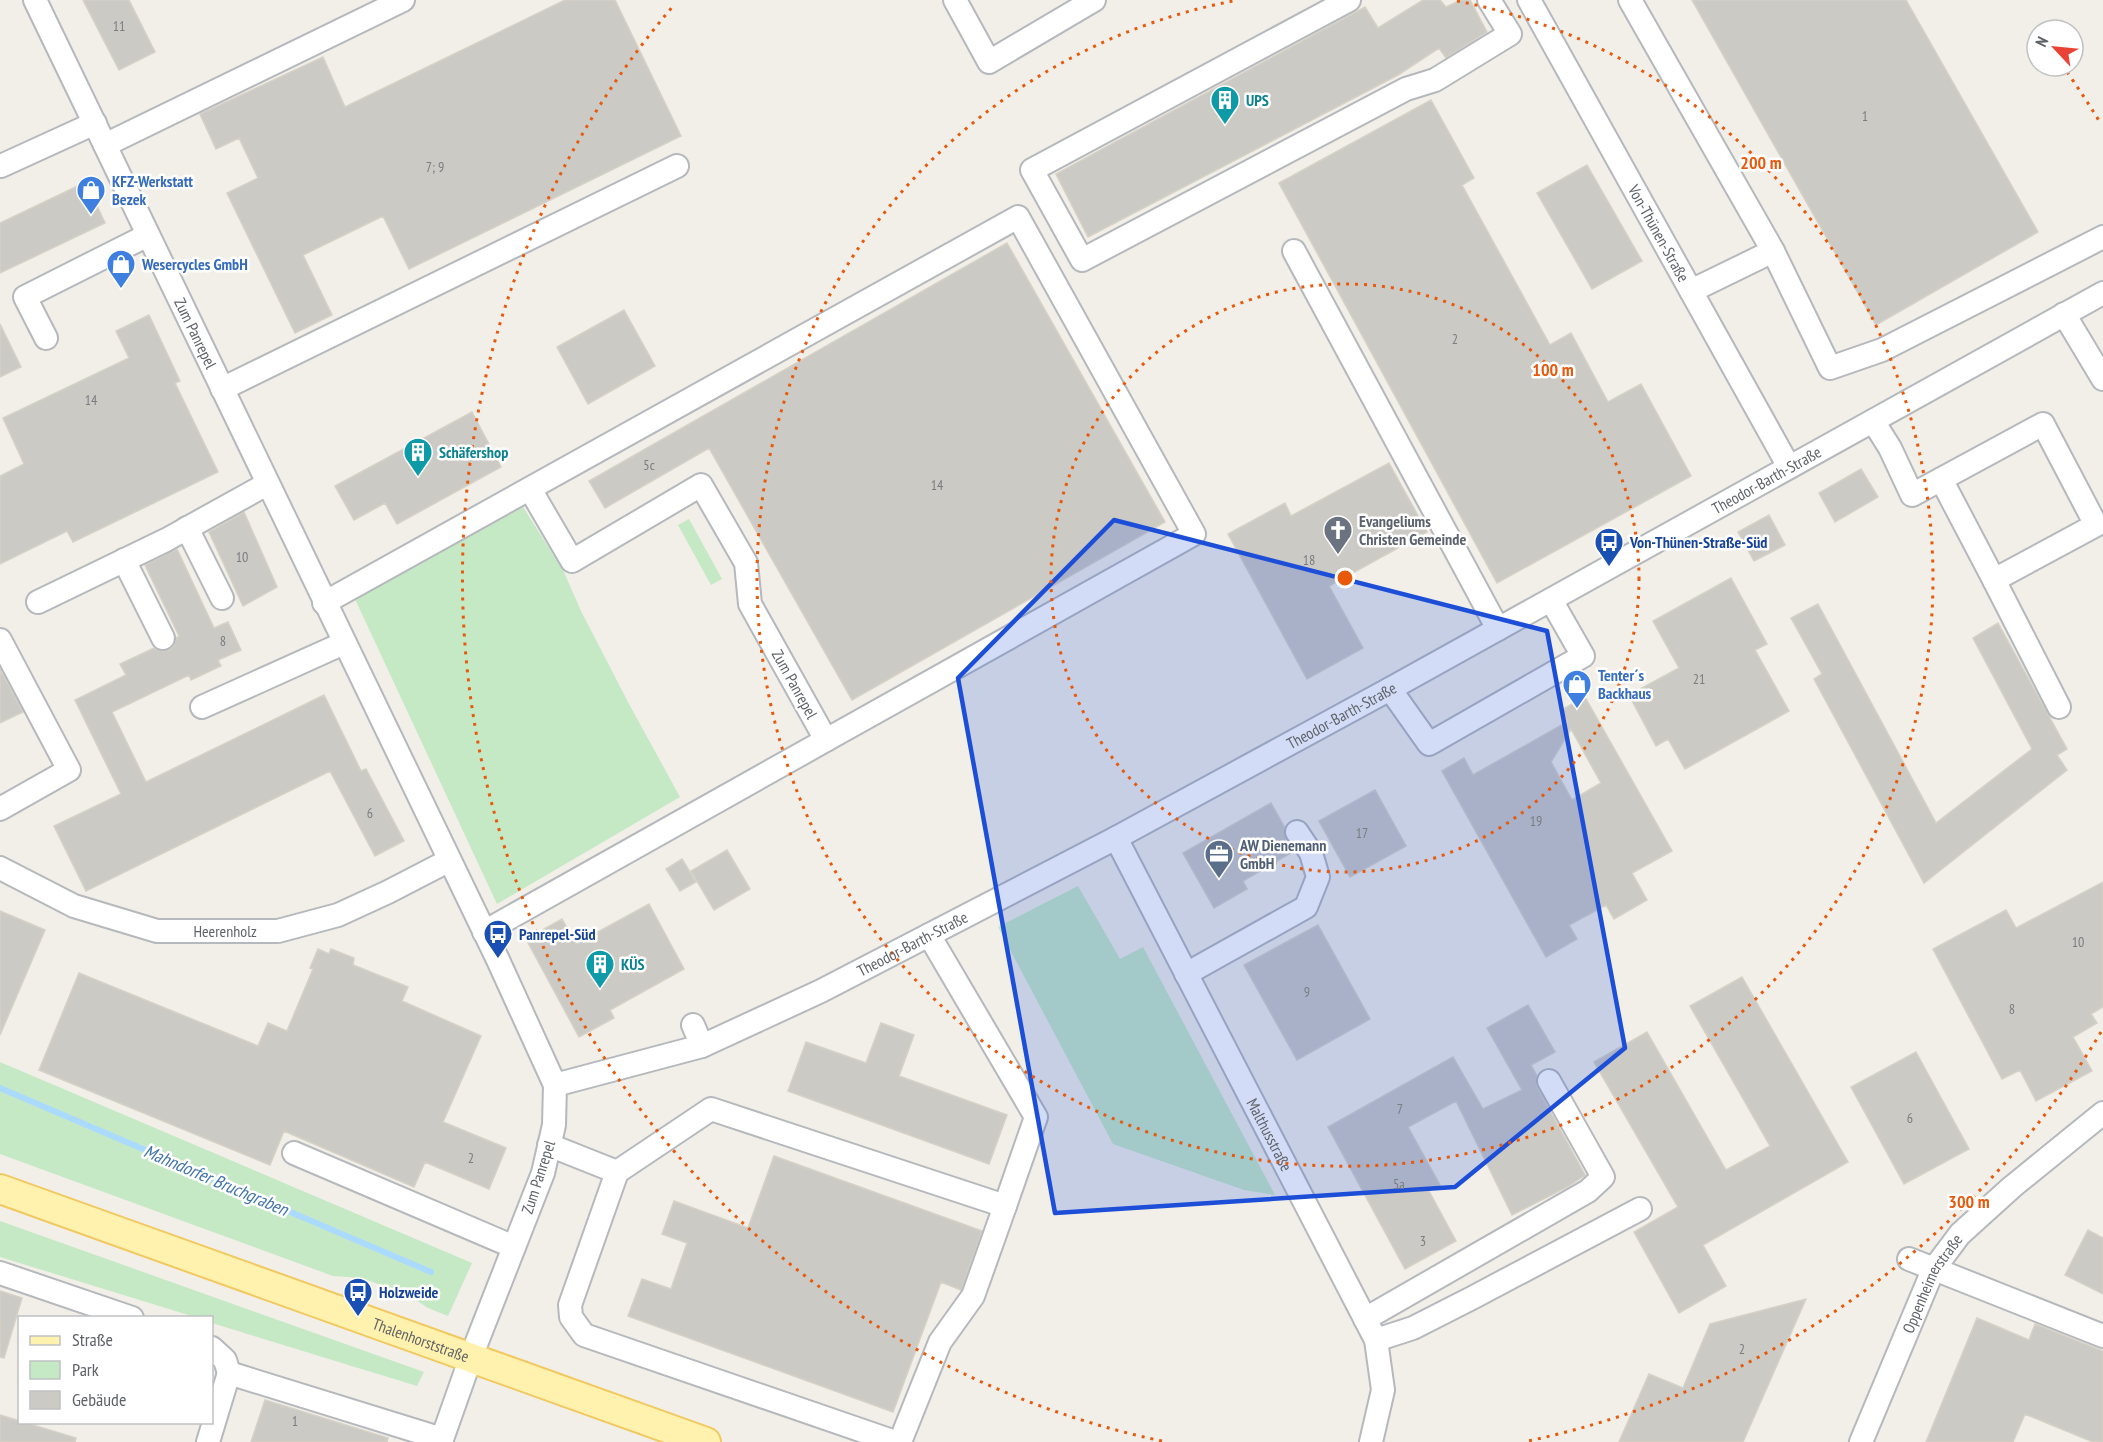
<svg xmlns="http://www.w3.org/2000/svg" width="2103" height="1442" font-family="'PT Sans Narrow',sans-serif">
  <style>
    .green { fill: #c5e8c5 }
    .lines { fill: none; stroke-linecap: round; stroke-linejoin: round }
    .stream { stroke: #aadaff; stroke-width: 6 }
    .building { fill: #cccac5; stroke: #d6d1c6; stroke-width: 1.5; fill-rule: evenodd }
    .minor-casing { stroke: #b5b8bc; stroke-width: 26 }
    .major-casing { stroke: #f2c960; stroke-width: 32 }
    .minor { stroke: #fff; stroke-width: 22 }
    .major { stroke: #fff2af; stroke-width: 28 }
    .marked { fill: #1d4ed8; fill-opacity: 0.2; stroke: #1d4ed8; stroke-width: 4.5; stroke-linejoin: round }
    .ring { fill: none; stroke: #e8590c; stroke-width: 3; stroke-dasharray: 3 6 }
    .labels { text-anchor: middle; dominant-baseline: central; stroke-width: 5; stroke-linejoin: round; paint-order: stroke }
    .number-label { font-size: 14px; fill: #7a7d7f }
    .culture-label { font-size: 16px; font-weight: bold; fill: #0d838f; stroke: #fff; text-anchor: start }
    .shop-label { font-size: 16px; font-weight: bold; fill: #366cbe; stroke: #fff; text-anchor: start }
    .street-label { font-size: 16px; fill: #5f6368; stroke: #fff }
    .worship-label { font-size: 16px; font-weight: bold; fill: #5b616d; stroke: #fff; text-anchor: start }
    .transit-label { font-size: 16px; font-weight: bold; fill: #164399; stroke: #fff; text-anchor: start }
    .service-label { font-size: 16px; font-weight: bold; fill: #4e5e75; stroke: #fff; text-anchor: start }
    .water-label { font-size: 18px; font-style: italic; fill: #4174aa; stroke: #fff }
    .centre { fill: #e8590c; stroke: #fff; stroke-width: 3 }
    .ring-label { font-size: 18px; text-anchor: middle; font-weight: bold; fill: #e8590c; stroke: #fff; stroke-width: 5; stroke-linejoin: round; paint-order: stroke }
  </style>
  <rect width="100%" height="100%" fill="#f1efe8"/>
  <path class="green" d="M523 507 563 570 581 611 629 704 680 797 497 904 355 599Z
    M689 519 722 579 711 585 678 525Z
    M1078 886 1120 959 1143 947 1275 1195 1244 1190 1113 1144 998 927Z
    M0 1062 472 1263 448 1316 428 1308 410 1296 362 1278 333 1276 0 1154Z
    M0 1221 424 1372 417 1386 212 1323V1318L195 1317 0 1257Z"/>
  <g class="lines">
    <path class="stream" d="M0 1088 431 1272"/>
  </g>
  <path class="building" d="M83 0H129L155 52 119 70Z
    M565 0H615L681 136 409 269 383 216 303 255 332 315 295 333 227 193 258 178 239 138 216 149 200 114 323 57 345 107Z
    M1423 0H1440L1446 7 1461 0H1470L1487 32 1446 58 1439 48 1398 75 1088 237 1056 174 1365 7 1378 28Z
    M1692 0H1906L2038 232 1876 325Z
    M1431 100 1474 178 1462 185 1550 345 1571 333 1608 402 1641 384 1691 476 1497 583 1279 183Z
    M1587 165 1642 261 1592 289 1537 193Z
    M86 182 105 223 0 273V223Z
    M1007 243 1165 522 852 700 709 448 605 508 589 481Z
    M624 310 655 366 588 404 557 347Z
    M149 315 180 381 175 383 218 472 73 542 67 531 0 564V476L24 464 3 418 129 358 116 331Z
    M0 324 21 367 0 377Z
    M472 412 501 467 397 524 385 503 354 520 335 486Z
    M1389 463 1427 532 1329 586 1363 648 1307 679 1228 534 1285 503 1291 516Z
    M1861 469 1878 497 1835 522 1819 493Z
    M244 512 277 587 243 606 209 532Z
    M1769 515 1785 545 1754 561 1738 532Z
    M177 549 214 628 228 622 241 650 218 660 221 666 191 680 189 675 112 712 146 782 324 695 361 771 366 769 404 841 375 856 330 771 86 891 54 826 121 794 75 700 126 675 120 664 154 648 163 651 170 650 174 646 176 638 179 636 145 565Z
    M1731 578 1767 644 1755 650 1789 711 1685 769 1668 739 1656 746 1629 695 1679 668 1653 621Z
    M1818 604 1936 823 2032 749 1973 638 1998 623 2067 749 2057 755 2067 770 1924 883 1814 679 1822 674 1791 618Z
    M0 669 23 712 0 723Z
    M1585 697 1672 851 1632 873 1647 900 1614 919 1606 905 1569 925 1577 939 1546 957 1442 771 1464 758 1473 775 1567 722 1561 710ZM1571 729 1601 783 1572 800 1551 762Z
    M1375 790 1406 846 1350 877 1319 821Z
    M1271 803 1285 828 1286 839 1294 851 1243 881 1247 889 1214 908 1183 853Z
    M727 850 750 889 714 910 691 871Z
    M682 859 696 882 680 891 666 869Z
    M2103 882V1007L2091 1014 2097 1023 2073 1037 2092 1071 2036 1101 2020 1070 2002 1079 1933 949 2006 910 2016 928Z
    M649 904 684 969 610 1010 614 1018 579 1037 526 939 562 919 576 944Z
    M0 911 45 930 0 1035Z
    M1318 925 1370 1019 1297 1060 1244 965Z
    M318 949 329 954 331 949 354 958 353 965 408 987 402 1001 481 1036 443 1122 506 1148 489 1189 425 1162 414 1187 284 1131 270 1165 39 1070 79 973 258 1046 268 1023 287 1031 313 969 310 968Z
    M1742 977 1848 1162 1703 1245 1726 1286 1679 1313 1634 1232 1678 1207 1594 1062 1647 1032 1726 1170 1770 1146 1690 1006Z
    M1528 1005 1555 1052 1531 1065 1537 1076V1087L1585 1175 1569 1186 1512 1215 1456 1101 1408 1127 1440 1185 1429 1191 1456 1241 1405 1269 1328 1127 1453 1057 1483 1109 1522 1090 1487 1028Z
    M881 1023 914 1035 899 1076 1007 1115 989 1164 788 1091 806 1042 866 1063Z
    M1916 1052 1969 1149 1904 1184 1851 1087Z
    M774 1156 982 1231 961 1290 941 1282 893 1412 628 1316 642 1279 671 1289 687 1243 662 1234 674 1201 748 1228Z
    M2088 1230 2103 1238V1294L2065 1275Z
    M0 1291 22 1298 4 1358 0 1357Z
    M1806 1299 1743 1442H1619L1649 1374 1683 1388 1710 1324Z
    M1977 1318 2029 1340 2035 1324 2103 1351V1442H2093L2025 1414 2013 1442H1926Z
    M265 1400 388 1438 387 1442H251Z
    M0 1415 76 1438 75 1442H0Z"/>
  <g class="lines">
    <g class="minor-casing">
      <g id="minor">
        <path id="s1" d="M35 0 498 960 555 1085 554 1125 543 1173 471 1357 441 1442"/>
        <path d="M955 0 989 62 1094 0"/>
        <path d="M1349 0 1032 170 1082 260 1406 89 1435 80 1510 34 1489 0"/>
        <path id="s2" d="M1529 0 1789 467"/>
        <path d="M1630 0 1773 251 1691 291"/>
        <path d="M105 145 403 0"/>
        <path d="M1 166 95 123"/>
        <path d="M1294 251 1498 629"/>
        <path d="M1773 251 1830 368 1882 350 2103 237"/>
        <path d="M2064 314 2103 379"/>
        <path d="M46 338 25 297 148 235"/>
        <path d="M222 389 677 166"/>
        <path d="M1873 421 1890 448 1912 495 2043 424 2096 525 1994 580 1941 479"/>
        <path d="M187 528 222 598"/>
        <path d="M124 560 163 638"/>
        <path d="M1994 580 2059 707"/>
        <path d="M38 602 166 540 267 484"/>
        <path d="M324 603 1018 217 1194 534 826 740"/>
        <path d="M0 640 69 770 0 809"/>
        <path d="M1390 689 1429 744 1583 656 1551 600"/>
        <path d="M202 707 344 643"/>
        <path id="s3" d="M1116 838 1376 1340 1383 1390 1371 1442"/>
        <path id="s4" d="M0 868 74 906 157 931H278L338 915 388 892 448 861"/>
        <path d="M484 932 826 740 750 604 746 563 701 485 572 561 530 489"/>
        <path d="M929 935 1036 1117 1005 1206"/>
        <path d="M1186 974 1306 907 1318 877 1311 853 1297 832"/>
        <path d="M693 1025 702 1046"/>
        <path id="s5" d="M555 1085 702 1046 821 991 1116 838 1390 689 2103 293"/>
        <path d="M549 1145 617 1172"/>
        <path d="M294 1153 514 1247"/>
        <path d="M1909 1259 2103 1336"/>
        <path d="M0 1273 132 1318"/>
        <path d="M1365 1319 1588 1191 1603 1177 1549 1081"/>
        <path d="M1376 1340 1413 1328 1472 1298 1640 1209"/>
        <path d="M212 1348 225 1360 229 1373"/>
        <path d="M208 1442 229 1373 442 1439"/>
        <path d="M895 1442 584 1335 571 1317 570 1305 617 1172 711 1109 1005 1206 973 1296 940 1342 900 1442"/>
        <path id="s6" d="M1861 1442 1933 1270 1960 1234 2012 1187 2103 1113"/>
      </g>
    </g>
    <g class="major-casing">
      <g id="major">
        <path id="s7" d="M0 1189 706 1442"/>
      </g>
    </g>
    <use href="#minor" class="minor"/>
    <use href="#major" class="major"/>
  </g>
  <path class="marked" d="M1114 520 1547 631 1625 1048 1455 1187 1055 1213 958 678Z"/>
  <g class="ring">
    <circle cx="1345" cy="578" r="294"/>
    <path d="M1457 1A588 588 0 1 1 1233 1"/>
    <path d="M2101 1032A882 882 0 0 1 1528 1441M1162 1441A882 882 0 0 1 674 5M2067 72A882 882 0 0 1 2101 124"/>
  </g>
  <defs>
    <g id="building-pin" transform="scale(1.5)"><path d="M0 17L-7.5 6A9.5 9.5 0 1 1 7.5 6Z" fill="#0f9aa8" stroke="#fff"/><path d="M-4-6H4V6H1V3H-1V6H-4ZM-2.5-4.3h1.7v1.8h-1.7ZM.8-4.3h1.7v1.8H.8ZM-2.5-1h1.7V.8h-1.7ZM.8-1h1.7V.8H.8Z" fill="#fff"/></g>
    <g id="shop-pin" transform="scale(1.5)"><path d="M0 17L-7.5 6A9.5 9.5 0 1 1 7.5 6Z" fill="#3f7fe0" stroke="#fff"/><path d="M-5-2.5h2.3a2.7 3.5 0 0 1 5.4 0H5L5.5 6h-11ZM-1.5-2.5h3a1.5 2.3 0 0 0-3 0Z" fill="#fff"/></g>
    <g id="church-pin" transform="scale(1.5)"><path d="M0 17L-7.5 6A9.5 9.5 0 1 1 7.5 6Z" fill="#6b7280" stroke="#fff"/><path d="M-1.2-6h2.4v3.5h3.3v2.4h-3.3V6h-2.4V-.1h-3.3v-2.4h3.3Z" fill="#fff"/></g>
    <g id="bus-pin" transform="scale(1.5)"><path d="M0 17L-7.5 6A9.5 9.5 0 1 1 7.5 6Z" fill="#1a4fb4" stroke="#fff"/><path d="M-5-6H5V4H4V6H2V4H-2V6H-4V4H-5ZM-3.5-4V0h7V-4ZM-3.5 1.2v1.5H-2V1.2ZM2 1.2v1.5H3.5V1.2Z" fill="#fff"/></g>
    <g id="office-pin" transform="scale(1.5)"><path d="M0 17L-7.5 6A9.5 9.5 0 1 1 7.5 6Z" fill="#5c6f8a" stroke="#fff"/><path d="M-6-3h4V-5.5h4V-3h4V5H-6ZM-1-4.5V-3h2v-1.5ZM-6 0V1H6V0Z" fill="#fff"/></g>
  </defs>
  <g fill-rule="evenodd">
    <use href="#building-pin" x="1225" y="100"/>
    <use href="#shop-pin" x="91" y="190"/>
    <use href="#shop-pin" x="121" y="264"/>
    <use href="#building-pin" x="418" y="452"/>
    <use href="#church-pin" x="1338" y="530"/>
    <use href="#bus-pin" x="1609" y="542"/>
    <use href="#shop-pin" x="1577" y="684"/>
    <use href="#office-pin" x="1219" y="854"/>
    <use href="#bus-pin" x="498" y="934"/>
    <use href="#building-pin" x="600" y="964"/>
    <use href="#bus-pin" x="358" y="1292"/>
  </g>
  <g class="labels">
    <g class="number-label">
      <text x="119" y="26">11</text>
      <text x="1865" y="116">1</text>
      <text x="435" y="167">7; 9</text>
      <text x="1455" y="339">2</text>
      <text x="91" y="400">14</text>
      <text x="649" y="465">5c</text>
      <text x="937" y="485">14</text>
      <text x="242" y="557">10</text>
      <text x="1309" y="560">18</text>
      <text x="223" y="641">8</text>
      <text x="1699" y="679">21</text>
      <text x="370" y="813">6</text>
      <text x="1536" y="821">19</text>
      <text x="1362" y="833">17</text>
      <text x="2078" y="942">10</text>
      <text x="1307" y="992">9</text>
      <text x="2012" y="1009">8</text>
      <text x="1400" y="1109">7</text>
      <text x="1910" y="1118">6</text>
      <text x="471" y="1158">2</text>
      <text x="1399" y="1184">5a</text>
      <text x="1423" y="1241">3</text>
      <text x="1742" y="1349">2</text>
      <text x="295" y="1421">1</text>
    </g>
    <g class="culture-label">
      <text x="1246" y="100">UPS</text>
      <text x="439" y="452">Schäfershop</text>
      <text x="621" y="964">KÜS</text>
    </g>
    <g class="shop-label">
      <text x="112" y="181">KFZ-Werkstatt<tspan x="112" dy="18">Bezek</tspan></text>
      <text x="142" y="264">Wesercycles GmbH</text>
      <text x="1598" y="675">Tenter´s<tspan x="1598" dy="18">Backhaus</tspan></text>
    </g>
    <g class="street-label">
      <text stroke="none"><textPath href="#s2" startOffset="267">Von-Thünen-Straße</textPath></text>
      <text stroke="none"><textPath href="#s1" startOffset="370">Zum Panrepel</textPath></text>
      <text stroke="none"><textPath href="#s5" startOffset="1358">Theodor-Barth-Straße</textPath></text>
      <text transform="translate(795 684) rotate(61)">Zum Panrepel</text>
      <text stroke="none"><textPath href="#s5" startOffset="872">Theodor-Barth-Straße</textPath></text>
      <text stroke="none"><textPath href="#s4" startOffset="238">Heerenholz</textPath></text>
      <text stroke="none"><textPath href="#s5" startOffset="386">Theodor-Barth-Straße</textPath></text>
      <text stroke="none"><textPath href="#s3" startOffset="334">Malthusstraße</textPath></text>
      <text transform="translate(538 1177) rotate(-72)">Zum Panrepel</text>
      <text stroke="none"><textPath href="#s6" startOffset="174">Oppenheimerstraße</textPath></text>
      <text stroke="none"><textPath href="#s7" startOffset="447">Thalenhorststraße</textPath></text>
    </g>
    <g class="worship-label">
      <text x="1359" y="521">Evangeliums<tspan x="1359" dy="18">Christen Gemeinde</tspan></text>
    </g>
    <g class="transit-label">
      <text x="1630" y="542">Von-Thünen-Straße-Süd</text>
      <text x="519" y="934">Panrepel-Süd</text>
      <text x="379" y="1292">Holzweide</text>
    </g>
    <g class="service-label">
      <text x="1240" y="845">AW Dienemann<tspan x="1240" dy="18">GmbH</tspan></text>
    </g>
    <g class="water-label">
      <text transform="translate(216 1180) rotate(23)">Mahndorfer Bruchgraben</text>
    </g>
  </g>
  <circle cx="1345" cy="578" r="9" class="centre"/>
  <g class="ring-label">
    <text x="1761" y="169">200 m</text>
    <text x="1553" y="376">100 m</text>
    <text x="1969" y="1208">300 m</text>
  </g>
  <rect x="18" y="1316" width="195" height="108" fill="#ffffff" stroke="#bfc1c3" stroke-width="1.5"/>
  <rect x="30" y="1336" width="30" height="9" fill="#fff2af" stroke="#bfc1c3" stroke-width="1.5"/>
  <text x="72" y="1346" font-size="18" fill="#5f6368">Straße</text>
  <rect x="30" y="1361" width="30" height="18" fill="#c5e8c5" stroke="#bfc1c3" stroke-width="1.5"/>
  <text x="72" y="1376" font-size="18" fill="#5f6368">Park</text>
  <rect x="30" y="1391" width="30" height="18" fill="#cccac5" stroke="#bfc1c3" stroke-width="1.5"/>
  <text x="72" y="1406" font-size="18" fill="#5f6368">Gebäude</text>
  <g transform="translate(2055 48) rotate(296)"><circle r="28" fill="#ffffff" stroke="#bfc1c3" stroke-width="1.5"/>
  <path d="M0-4.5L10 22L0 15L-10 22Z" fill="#ea4335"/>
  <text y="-9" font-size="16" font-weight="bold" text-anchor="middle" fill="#5f6368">N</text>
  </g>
</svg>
